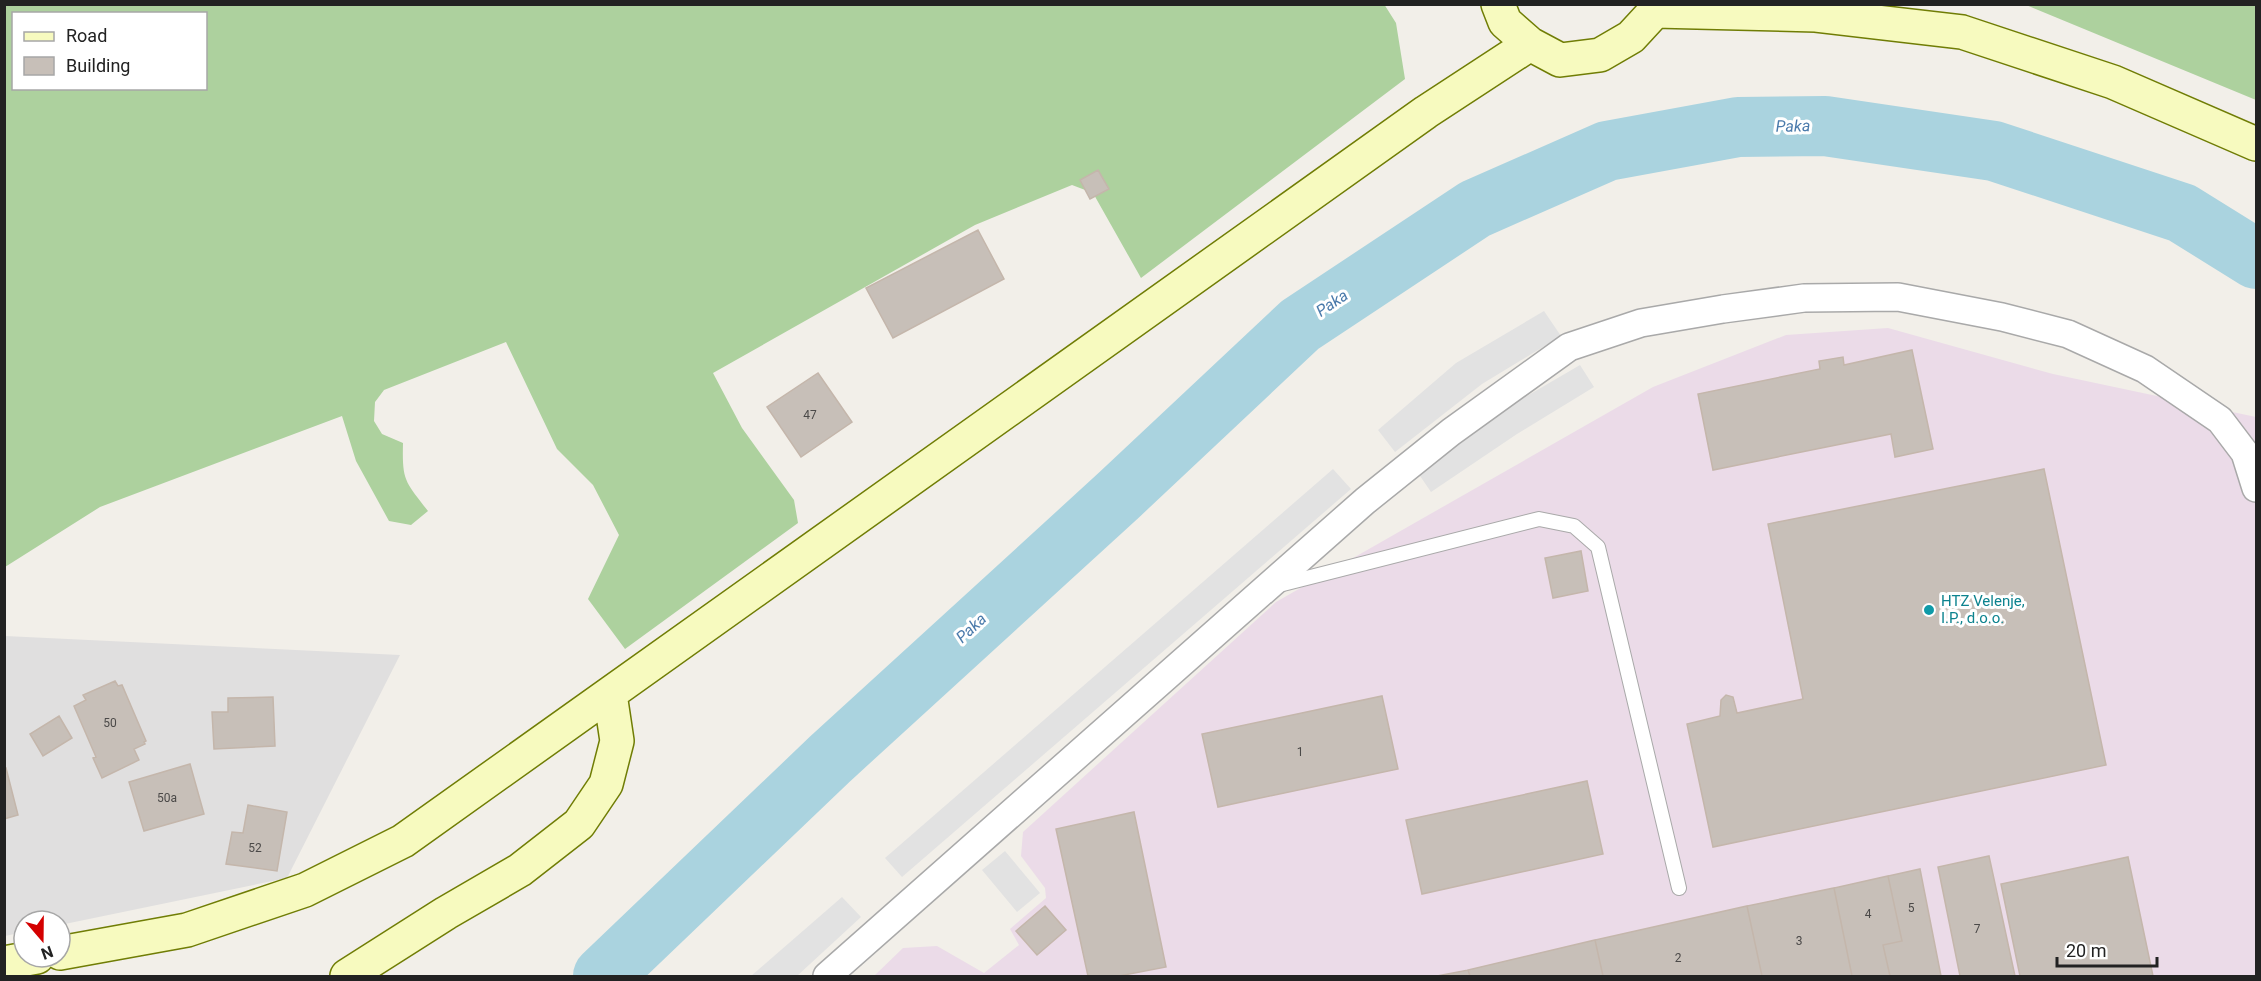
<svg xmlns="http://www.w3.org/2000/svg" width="2261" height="981" font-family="Roboto,sans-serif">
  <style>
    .residential { fill: #e0dfdf }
    .industrial { fill: #ebdbe8 }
    .forest { fill: #add19e; fill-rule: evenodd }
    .parking { fill: #e2e2e2 }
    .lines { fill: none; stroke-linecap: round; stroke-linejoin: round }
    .river { stroke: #aad3df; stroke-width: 60 }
    .building { fill: #c7bfb8; stroke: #c4b6ab; stroke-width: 1.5 }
    .lane-casing { stroke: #a9a9a9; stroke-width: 16 }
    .street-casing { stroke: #a9a9a9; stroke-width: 30 }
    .secondary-casing { stroke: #707d05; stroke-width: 36 }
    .lane { stroke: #fff; stroke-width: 14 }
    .street { stroke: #fff; stroke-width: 27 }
    .secondary { stroke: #f7fabf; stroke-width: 33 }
    .culture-dot { fill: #0f9aa8; stroke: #fff; stroke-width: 2 }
    .labels { text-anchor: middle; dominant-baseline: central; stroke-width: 6; stroke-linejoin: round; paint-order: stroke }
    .number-label { font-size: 12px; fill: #4b4948 }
    .culture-label { font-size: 15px; fill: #0d838f; stroke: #fff; text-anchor: start }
    .water-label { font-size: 16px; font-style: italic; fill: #4a7aab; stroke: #fff }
  </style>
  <rect width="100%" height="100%" fill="#f2efe9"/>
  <path class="residential" d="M5 636 400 655 287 878 60 925V921H24V932L5 936Z"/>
  <path class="industrial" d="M1888 328 2053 374 2256 417V976H874L903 948 937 946 984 973 1019 945 1010 929 1046 898 1045 888 1021 856 1023 832 1276 602 1653 387 1786 335Z"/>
  <path class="forest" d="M1384 4 1396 23 1405 79 1141 278 1093 193 1072 185 975 225 713 373 742 428 794 500 798 523 625 649 588 599 619 535 593 485 557 449 506 342 384 390 375 402 374 421 382 434 403 443C402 481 405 481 428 511L411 525 389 521 356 461 342 416 100 507 5 567V5ZM14 14H206V88H14Z
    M2026 5H2256V100Z"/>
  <path class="parking" d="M1544 311 1561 336 1482 384 1395 452 1378 430 1456 363Z
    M1580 365 1594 387 1517 434 1431 492 1418 473 1503 410Z
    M1333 469 1351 489 902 877 885 858Z
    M1005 851 1040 893 1017 912 982 870Z
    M842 897 861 917 797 976H751Z"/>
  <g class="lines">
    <path class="river" d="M603 976 830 759 1119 495 1300 325 1475 209 1607 151 1738 127 1825 126 1994 151 2182 213 2256 259"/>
  </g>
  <path class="building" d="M1098 170 1109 189 1090 199 1080 180Z
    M978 230 1004 279 893 338 866 288Z
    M1912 350 1933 449 1895 457 1891 434 1713 470 1698 394 1820 369 1819 361 1843 357 1844 365Z
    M818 373 852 422 801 457 767 407Z
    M2044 469 2106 765 1713 847 1687 724 1720 716 1721 700 1726 695 1733 697 1737 713 1803 699 1768 524Z
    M1581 551 1588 591 1553 598 1545 558Z
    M115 681 118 686 122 685 146 741 144 742 145 744 134 749 139 760 102 778 93 758 96 757 74 706 86 700 83 695Z
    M1382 696 1398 769 1218 807 1202 734Z
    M273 697 275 746 214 749 212 712H228V698Z
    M59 716 72 738 43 756 30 734Z
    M190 764 204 814 144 831 129 782Z
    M6 768 18 815 4 819V769Z
    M1587 781 1603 854 1422 894 1406 820Z
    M248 805 287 812 277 871 226 864 232 832 243 833Z
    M1134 812 1166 967 1119 976H1088L1056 829Z
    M1989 856 2015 976H1960L1938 867Z
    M2128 857 2153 976H2020L2001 884Z
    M1920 869 1941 976H1890L1883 945 1902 941 1888 876Z
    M1888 876 1902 941 1883 945 1890 976H1852L1834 888Z
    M1834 888 1852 976H1762L1747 906Z
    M1045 906 1066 930 1037 955 1016 931Z
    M1747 906 1762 976H1603L1595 940Z
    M1595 940 1603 976H1470L1468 970Z
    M1468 970 1470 976H1437Z"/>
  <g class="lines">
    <g class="lane-casing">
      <path id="lane" d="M1279 585 1539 519 1574 526 1598 547 1679 888"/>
    </g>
    <g class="street-casing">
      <path id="street" d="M827 976 1365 501 1451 432 1569 347 1641 323 1723 309 1804 298 1898 297 2002 317 2068 334 2145 369 2220 420 2245 453 2256 488"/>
    </g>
    <g class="secondary-casing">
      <path id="secondary" d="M1498 4 1505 22 1530 44 1560 60 1600 55 1631 37 1655 11 1656 4
        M1655 11 1816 15 1962 32 2113 82 2256 144
        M60 953 187 930 305 890 403 841 1426 112 1530 44
        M4 963 37 957
        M347 976 446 913 520 870 579 824 606 784 617 741 610 694"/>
    </g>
    <use href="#lane" class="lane"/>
    <use href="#street" class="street"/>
    <use href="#secondary" class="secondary"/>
  </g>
  <circle class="culture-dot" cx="1929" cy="610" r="6"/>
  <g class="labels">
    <g class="number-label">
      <text x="810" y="415">47</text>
      <text x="110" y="723">50</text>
      <text x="1300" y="752">1</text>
      <text x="167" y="798">50a</text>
      <text x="255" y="848">52</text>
      <text x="1911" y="908">5</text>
      <text x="1868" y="914">4</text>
      <text x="1977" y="929">7</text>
      <text x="1799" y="941">3</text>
      <text x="1678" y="958">2</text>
    </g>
    <g class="culture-label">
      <text x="1941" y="601">HTZ Velenje,<tspan x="1941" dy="17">I.P., d.o.o.</tspan></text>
    </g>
    <g class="water-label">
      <text transform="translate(1793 126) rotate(-1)">Paka</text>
      <text transform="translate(1332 303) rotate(-34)">Paka</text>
      <text transform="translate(971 628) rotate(-43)">Paka</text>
    </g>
  </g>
  <rect width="2261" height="981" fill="none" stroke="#222222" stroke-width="12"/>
  <rect x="12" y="12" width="195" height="78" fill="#ffffff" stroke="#a7a7a7" stroke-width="1.5"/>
  <rect x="24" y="32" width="30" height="9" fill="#f7fabf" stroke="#a7a7a7" stroke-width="1.5"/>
  <text x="66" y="42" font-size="18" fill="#222222">Road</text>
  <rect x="24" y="57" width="30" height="18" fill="#c7bfb8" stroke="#a7a7a7" stroke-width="1.5"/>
  <text x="66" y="72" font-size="18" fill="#222222">Building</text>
  <g transform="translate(42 939) rotate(160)"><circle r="28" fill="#ffffff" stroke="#a7a7a7" stroke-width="1.5"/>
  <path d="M0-4.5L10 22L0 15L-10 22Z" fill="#d40000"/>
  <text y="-9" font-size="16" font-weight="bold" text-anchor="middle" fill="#222222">N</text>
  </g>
  <path d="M2057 957v9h100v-9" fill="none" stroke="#222222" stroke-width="3"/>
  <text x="2066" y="957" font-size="18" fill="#222222" stroke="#ffffff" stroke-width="4.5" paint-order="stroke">20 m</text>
</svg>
